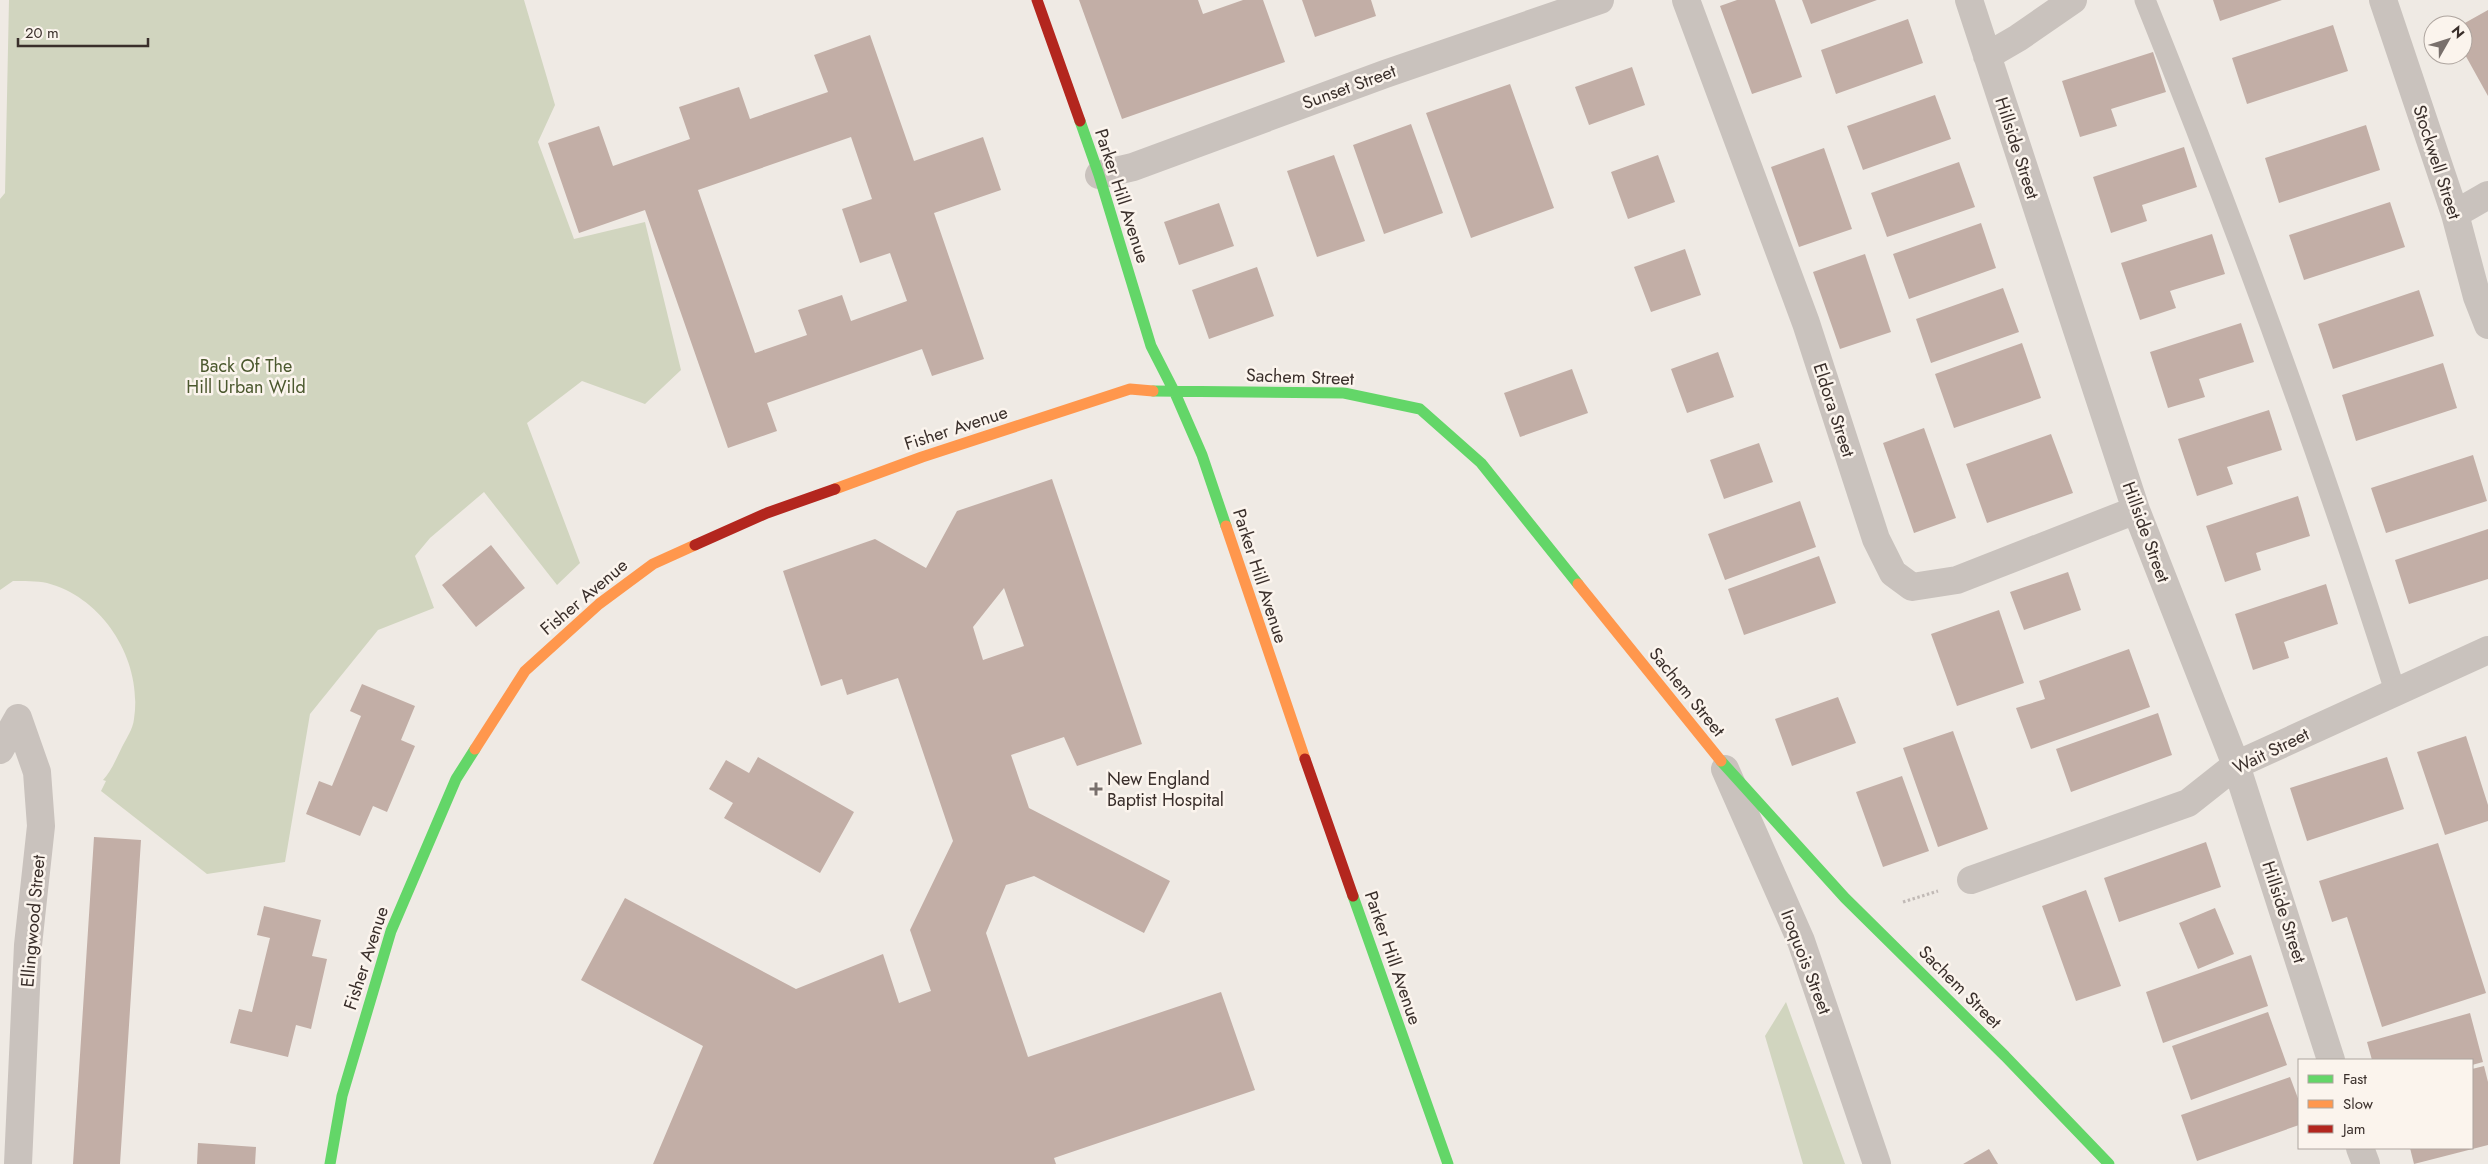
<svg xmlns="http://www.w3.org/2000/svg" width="2488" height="1164" font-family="Jost,sans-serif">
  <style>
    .green { fill: #d1d5bf }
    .building { fill: #c2aea6; fill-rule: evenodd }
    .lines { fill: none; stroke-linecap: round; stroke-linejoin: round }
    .path { stroke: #c1bab6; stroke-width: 3; stroke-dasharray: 2.5 2.5; stroke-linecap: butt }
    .lane { stroke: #c9c2bd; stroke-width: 21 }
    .street { stroke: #c9c2bd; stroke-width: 28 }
    .fast { stroke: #63d668; stroke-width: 11 }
    .slow { stroke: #ff974d; stroke-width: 11 }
    .jam { stroke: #b3261e; stroke-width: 11 }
    .poi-dot { fill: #79706c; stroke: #fbf4ed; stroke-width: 2 }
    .labels { text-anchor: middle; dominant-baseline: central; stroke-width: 5; stroke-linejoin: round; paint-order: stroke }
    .street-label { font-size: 18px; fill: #3a2f2b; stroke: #fbf4ed }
    .park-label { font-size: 18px; fill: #4b582e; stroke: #fbf4ed }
    .poi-label { font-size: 18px; fill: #3a2f2b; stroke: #fbf4ed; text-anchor: start }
  </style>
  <rect width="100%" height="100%" fill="#efeae4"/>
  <path class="green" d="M9 0H524L555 105 538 142 574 239 645 222 681 370 645 404 582 381 527 423 580 563 557 585 484 492 430 538 415 556 434 608 378 630 310 714 285 862 207 874 101 791 106 781 103 780C112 770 116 759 122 747 126 739 133 729 134 719 143 661 104 598 47 583 37 581 23 581 13 581L0 590V199L5 193Z
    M1786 1002 1845 1164H1803L1765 1036Z"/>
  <path class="building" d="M1079 0H1198L1203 14 1243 0H1263L1285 62 1122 119Z
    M1302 0H1371L1376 16 1315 37Z
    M1737 0H1775L1802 77 1752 94 1720 6Z
    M1802 0H1877L1811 24Z
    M2213 0H2282L2220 21Z
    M2488 10V96L2463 51V24Z
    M1908 19 1923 63 1836 94 1821 50Z
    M2333 25 2348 71 2247 104 2232 58Z
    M870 35 914 161 983 137 1001 190 934 213 984 359 932 376 922 349 767 403 777 431 728 448 645 210 579 233 548 143 599 126 613 166 690 139 679 107 739 87 750 119 828 92 814 55ZM851 137 872 199 842 209 860 263 890 253 907 301 851 321 842 295 798 310 807 335 755 353 698 190Z
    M2153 52 2166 92 2111 109 2117 126 2080 137 2062 81Z
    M1632 67 1645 105 1589 125 1575 87Z
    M1510 84 1554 208 1471 238 1426 113Z
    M1935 95 1951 139 1863 170 1847 126Z
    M1411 124 1443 213 1384 234 1353 145Z
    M2366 125 2380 170 2279 203 2265 158Z
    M2184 147 2197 187 2142 205 2147 221 2111 233 2093 177Z
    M1824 148 1852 229 1799 247 1771 167Z
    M1334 155 1365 241 1317 257 1287 171Z
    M1658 155 1675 202 1628 219 1611 172Z
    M1959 162 1975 207 1887 237 1871 193Z
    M2390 202 2405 247 2304 280 2289 235Z
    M1219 203 1234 246 1179 265 1164 222Z
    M1981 223 1996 268 1909 299 1893 254Z
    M2212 234 2225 274 2170 291 2176 308 2140 320 2121 263Z
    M1685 249 1701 295 1651 312 1634 267Z
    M1865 254 1891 332 1840 349 1813 272Z
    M1257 267 1274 316 1209 339 1192 290Z
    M2003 288 2019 332 1931 363 1916 319Z
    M2419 290 2434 336 2333 369 2318 324Z
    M2241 323 2254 362 2199 379 2205 397 2168 408 2150 352Z
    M2022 343 2041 398 1954 428 1935 374Z
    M1718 352 1734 397 1687 413 1671 369Z
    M2443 363 2457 408 2356 441 2342 395Z
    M1572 369 1588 413 1520 437 1504 393Z
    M2269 410 2282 450 2227 467 2233 484 2197 496 2178 439Z
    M1924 428 1956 518 1914 533 1883 443Z
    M2051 434 2073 493 1987 523 1966 464Z
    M1759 443 1773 482 1724 499 1710 460Z
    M2473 455 2487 501 2386 533 2371 488Z
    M1052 479 1142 744 1077 766 1064 737 1011 755 1029 808 1170 881 1144 933 1034 876 1006 885 986 933 1028 1057 1221 992 1255 1090 1054 1158 1056 1164H653L703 1046 581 980 625 898 796 989 883 954 899 1003 931 991 910 930 953 841 898 678 847 695 842 679 821 686 783 571 875 539 926 568 957 511ZM1004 588 1024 646 983 660 973 627Z
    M2298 496 2310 536 2256 553 2261 570 2225 582 2206 526Z
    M1800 501 1816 547 1725 580 1708 534Z
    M2488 529V579L2409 604 2395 560Z
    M491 545 525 588 476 627 442 585Z
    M1819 556 1836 603 1744 635 1728 589Z
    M2068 572 2081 610 2024 630 2010 592Z
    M2326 584 2338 624 2284 642 2289 658 2253 670 2235 614Z
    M1999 610 2024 683 1957 706 1931 634Z
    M2129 649 2150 707 2031 749 2016 708 2045 699 2039 681Z
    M362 684 415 706 401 740 415 746 387 812 373 806 360 836 306 814 319 781 332 786 361 716 350 711Z
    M1838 697 1856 743 1792 766 1775 719Z
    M2158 713 2172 755 2071 792 2056 749Z
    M1953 731 1988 829 1938 847 1903 748Z
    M2466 736 2488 805V821L2445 835 2417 752Z
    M758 757 854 812 820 873 724 818 733 803 709 789 726 760 749 773Z
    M2387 757 2404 809 2307 841 2290 788Z
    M1902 776 1929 851 1883 867 1856 792Z
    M94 837 141 840 120 1164H73Z
    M2206 842 2221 887 2119 922 2104 878Z
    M2438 843 2486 993 2382 1027 2347 917 2332 922 2319 881Z
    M2086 890 2121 986 2076 1001 2042 906Z
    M264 906 321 920 312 956 327 959 311 1029 296 1025 288 1057 230 1043 239 1009 252 1012 270 938 257 935Z
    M2215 908 2234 954 2198 969 2179 923Z
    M2251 955 2268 1006 2163 1043 2146 992Z
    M2268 1012 2287 1065 2191 1100 2172 1046Z
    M2470 1013 2483 1062 2472 1065V1060H2372L2367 1042Z
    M2484 1066 2488 1082V1145L2414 1164 2410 1148H2472V1069Z
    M2290 1077 2299 1101V1125L2197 1161 2181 1115Z
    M198 1143 256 1147 255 1164H197Z
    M1989 1149 1998 1164H1963Z"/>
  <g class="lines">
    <path class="path" d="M1903 902 1938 891"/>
    <path class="lane" d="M2145 0C2237 228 2322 459 2396 694"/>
    <path class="street" d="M1686 0 1806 323 1876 539 1893 573 1912 587 1957 580 2136 510
      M1969 0 2136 510 2236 765 2331 1060
      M2383 0 2455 214 2477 297 2488 325
      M1987 56 2018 38 2073 0
      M1099 175 1133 167 1385 74 1600 0
      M2455 214 2488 195
      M18 718 37 772 41 826 28 945 18 1164
      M0 750 18 718
      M1725 769 1801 941 1877 1164
      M1971 880 2188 803 2236 765 2488 650
      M2360 1148 2366 1164"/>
    <path class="fast" d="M1080 121 1099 175 1151 346 1175 393 1202 455 1226 526
      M1153 391 1344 393 1420 409 1481 463 1578 584
      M1721 761 1845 898 2005 1056 2109 1164
      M1353 896 1448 1164
      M330 1164 342 1096 391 931 456 779 475 749"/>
    <path class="slow" d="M835 489 922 457 1130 389 1153 391
      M1226 526 1305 759
      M1578 584 1721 761
      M475 749 525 671 599 604 653 564 695 545"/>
    <path class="jam" d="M1037 0 1080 121
      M695 545 767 513 835 489
      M1305 759 1353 896"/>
  </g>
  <path class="poi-dot" d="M1093.5 781.5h5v5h5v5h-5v5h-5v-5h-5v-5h5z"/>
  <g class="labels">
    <g class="street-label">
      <text transform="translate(1349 87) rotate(-20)">Sunset Street</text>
      <text transform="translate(2017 148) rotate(72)">Hillside Street</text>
      <text transform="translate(2437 162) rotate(72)">Stockwell Street</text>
      <text transform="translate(1122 196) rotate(72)">Parker Hill Avenue</text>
      <text transform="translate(1300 377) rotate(2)">Sachem Street</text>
      <text transform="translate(1834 410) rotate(72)">Eldora Street</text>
      <text transform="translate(956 428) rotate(-18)">Fisher Avenue</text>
      <text transform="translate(2146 532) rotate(70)">Hillside Street</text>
      <text transform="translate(1260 576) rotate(72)">Parker Hill Avenue</text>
      <text transform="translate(584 597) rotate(-40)">Fisher Avenue</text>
      <text transform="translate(1687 692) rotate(51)">Sachem Street</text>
      <text transform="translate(2271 751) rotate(-26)">Wait Street</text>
      <text transform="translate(2284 912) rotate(72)">Hillside Street</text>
      <text transform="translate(33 921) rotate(-85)">Ellingwood Street</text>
      <text transform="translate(366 958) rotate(-72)">Fisher Avenue</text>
      <text transform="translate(1393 958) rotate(71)">Parker Hill Avenue</text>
      <text transform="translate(1806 962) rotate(69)">Iroquois Street</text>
      <text transform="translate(1960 987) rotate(45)">Sachem Street</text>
    </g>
    <g class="park-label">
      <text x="246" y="366">Back Of The<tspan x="246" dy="21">Hill Urban Wild</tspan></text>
    </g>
    <g class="poi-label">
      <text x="1107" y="779">New England<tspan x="1107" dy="21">Baptist Hospital</tspan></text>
    </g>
  </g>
  <rect x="2298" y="1059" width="175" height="90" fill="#fbf4ed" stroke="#aea59f"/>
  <rect x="2308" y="1075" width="25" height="8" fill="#63d668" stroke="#aea59f"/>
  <text x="2343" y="1084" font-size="15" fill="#3a2f2b">Fast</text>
  <rect x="2308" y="1100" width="25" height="8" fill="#ff974d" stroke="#aea59f"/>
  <text x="2343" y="1109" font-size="15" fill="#3a2f2b">Slow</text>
  <rect x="2308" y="1125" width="25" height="8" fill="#b3261e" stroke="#aea59f"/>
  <text x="2343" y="1134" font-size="15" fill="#3a2f2b">Jam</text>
  <g transform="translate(2448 40) rotate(51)"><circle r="24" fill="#fbf4ed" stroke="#aea59f"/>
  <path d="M0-4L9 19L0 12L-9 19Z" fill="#79706c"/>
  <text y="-8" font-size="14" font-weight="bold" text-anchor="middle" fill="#3a2f2b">N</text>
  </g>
  <path d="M18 38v8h130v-8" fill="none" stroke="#3a2f2b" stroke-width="2.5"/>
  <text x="25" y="38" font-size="15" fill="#3a2f2b" stroke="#fbf4ed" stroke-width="4" paint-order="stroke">20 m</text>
</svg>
